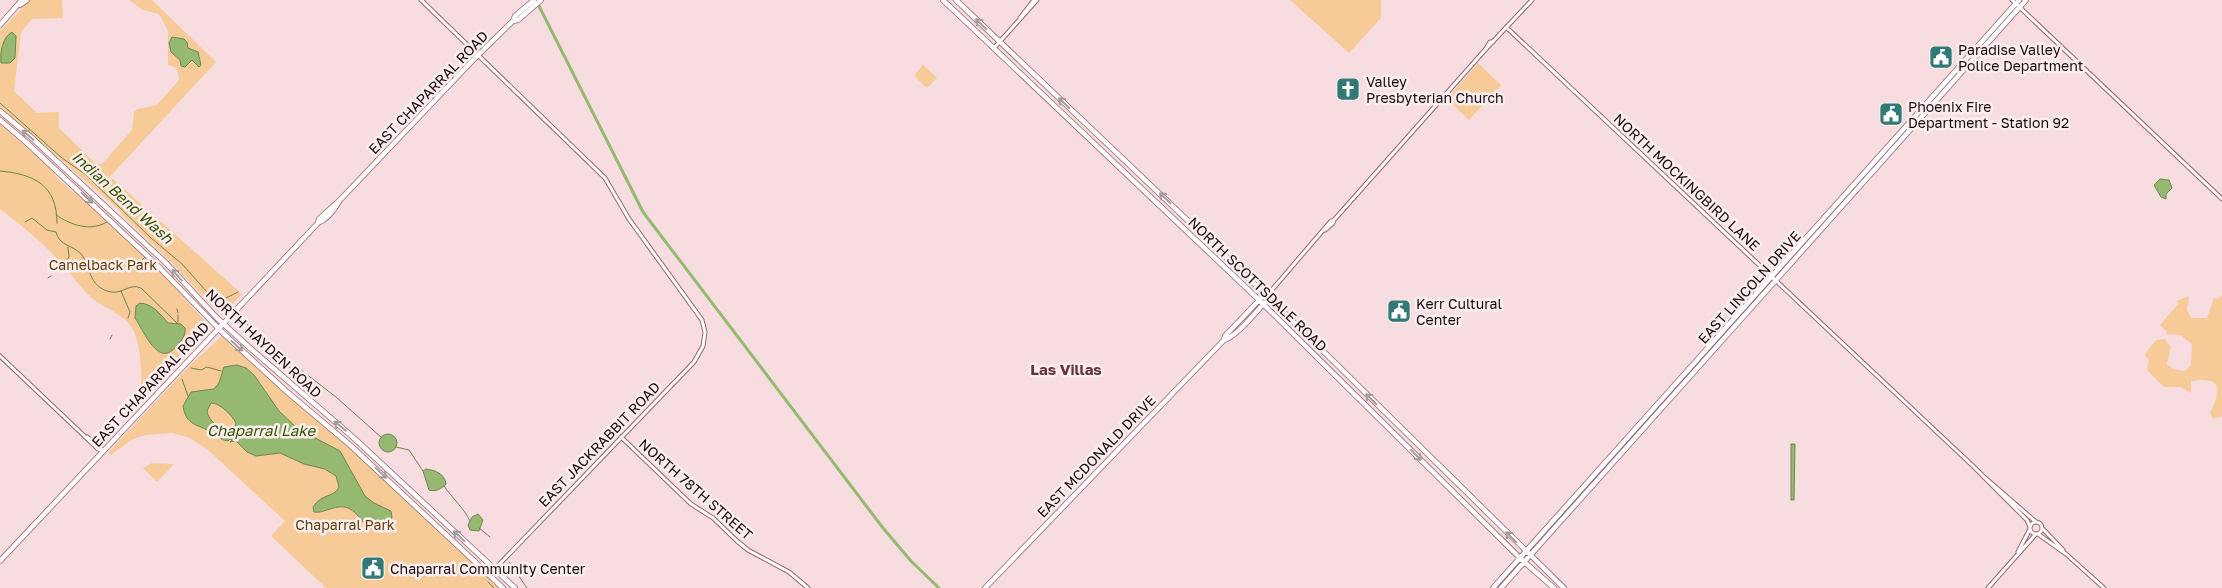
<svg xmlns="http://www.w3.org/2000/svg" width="2222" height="588" font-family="'Golos Text',sans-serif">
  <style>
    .green { fill: #f6cb98 }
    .water { fill: #95b971; stroke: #708452; fill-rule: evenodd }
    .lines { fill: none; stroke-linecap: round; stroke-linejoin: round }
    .stream { stroke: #708452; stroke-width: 1 }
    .canal { stroke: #95b971; stroke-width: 3 }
    .minor-casing { stroke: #9a636b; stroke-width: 5 }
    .major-casing { stroke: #9a636b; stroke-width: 6 }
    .minor { stroke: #fff; stroke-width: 3 }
    .major { stroke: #fff; stroke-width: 4.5 }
    .oneway { stroke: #a39c9d }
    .labels { text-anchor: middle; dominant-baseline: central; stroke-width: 5; stroke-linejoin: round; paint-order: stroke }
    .poi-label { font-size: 14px; fill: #1a070a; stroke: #fbeeef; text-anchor: start }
    .street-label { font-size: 14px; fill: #1a070a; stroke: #fbeeef }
    .park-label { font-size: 14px; fill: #623e08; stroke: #fbeeef }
    .water-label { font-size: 15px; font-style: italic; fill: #335301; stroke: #fbeeef }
    .neighbourhood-label { font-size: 15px; font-weight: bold; fill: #66343c; stroke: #fbeeef }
  </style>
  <rect width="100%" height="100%" fill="#f7dde0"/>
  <path class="green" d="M30 0H62L63 18 32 19 21 32 14 91 37 113 59 112V128L96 164H102L132 130 134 112 138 109 157 105 179 80 177 68 168 65V31L159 14 143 10 129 0H152L216 62 105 182 113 179 242 294 223 314 215 309 171 262 122 215 119 210 0 107V31Z
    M1290 0H1381V18L1349 53Z
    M1478 63 1501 85 1469 120 1447 99Z
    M923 65 937 78 927 88 914 76Z
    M0 124 56 173 54 175 74 193 76 192 144 256 143 259 145 257C163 274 178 292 194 309L193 311 195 310 208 324 148 390 143 399 140 397C142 376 142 352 134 332 128 316 106 309 93 299 81 289 73 276 63 265 45 244 22 226 0 209Z
    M2222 295V416L2213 419 2210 413C2222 388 2222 376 2191 381V393L2181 387H2164L2147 370 2149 361 2145 354 2156 340 2165 339 2171 347 2167 364 2173 369 2185 371 2191 365 2192 344 2180 335 2166 334 2167 332 2160 325 2179 303 2176 301 2189 296 2187 310 2191 318H2207L2214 298 2218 299Z
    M222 336 281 390 346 444 499 588H326L271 536 285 521 208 450 190 438 172 433 145 435 131 440 111 455 108 453 192 363Z
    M152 463 174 464 157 482 143 468Z"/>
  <path class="water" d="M12 32 16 36 15 58 10 63H1C0 52 2 38 12 32Z
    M172 37 184 39 187 42 188 48 198 52 201 65 199 67 192 60 185 67 181 66 180 60 171 52 169 43Z
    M2160 179 2169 180 2172 188 2166 194V199L2161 197 2154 185Z
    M140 303C153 304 160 314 168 323L181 324 185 328C186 335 182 340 177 345 159 371 143 329 135 318L136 306Z
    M237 365 246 368 254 375 279 411 298 429 340 451 365 496 374 503 391 511 392 517 387 527C365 536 364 517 350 509 337 502 325 514 314 512L313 507C322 493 334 498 339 487L336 476 325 469 304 464 280 453 256 456 247 452 236 441 230 442 232 440 230 439 228 441C220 440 217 435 211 432 198 424 186 426 183 406L191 392 214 389 219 383 224 367ZM211 403C220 403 232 415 236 423L235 428C223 432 209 423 207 411Z
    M379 443a9 9 0 1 1 18 0a9 9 0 1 1-18 0Z
    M1791 444H1795L1794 500H1791Z
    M426 469C435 470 445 474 446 484 441 489 436 492 429 490L423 471Z
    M478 514 483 520 479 531 470 530 468 525 472 517Z"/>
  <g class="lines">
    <path class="stream" d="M0 103 62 158 85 174 151 238 182 264 208 293 231 306
      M0 171C34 174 57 185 57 223
      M56 215C71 225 90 232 107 222
      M25 222 32 218 47 230 56 232C59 246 73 245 81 254 91 265 87 287 111 292 123 294 129 283 141 288L178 324
      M67 260 70 264 68 270
      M66 261 69 257 68 247
      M141 261 145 257
      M48 278 51 276
      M121 291 130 312 128 318
      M217 297 226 298 238 292
      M177 309 178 313
      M239 314 247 324 254 341 286 367 301 370 336 397 382 438
      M178 315V322
      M110 339 112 335
      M191 368 201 370 207 367 221 371
      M182 379 188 396
      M396 447 409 450 423 471
      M444 486C452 498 464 508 470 521
      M479 528 490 537
      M509 562 527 588
      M488 582 494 588"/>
    <path class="canal" d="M536 0 643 212 883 528 911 561 939 588"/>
    <g class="minor-casing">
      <path id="minor" d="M421 0 605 178 629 219 702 320 705 332 703 346 694 362 489 575
        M2012 0 2222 199
        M1020 18 1034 0
        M1506 27 1973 466 2027 520 2030 527
        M994 48 1037 0
        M1485 50 1490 42H1493
        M1325 230 1333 223 1334 220
        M1265 294 1271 291 1331 221 1334 220 1485 50 1532 0
        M0 356 98 449 103 451
        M87 437 103 450
        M621 437 691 504 713 518 737 541 748 550 789 572 808 588
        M1984 477 2036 522
        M2030 528a6 6 0 1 1 12 0a6 6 0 1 1-12 0Z
        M2043 529 2063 550
        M2038 534 2066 554 2104 588
        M2018 552 2030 529
        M1988 588 2035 535"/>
    </g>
    <g class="major-casing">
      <path id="major" d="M943 0 1256 297 1521 559 1554 588
        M956 0 1265 294 1564 588
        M20 5 27 0
        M513 21 515 16 534 0
        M0 25 22 0
        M0 111 32 138 166 263 217 318 250 348 355 439 515 588
        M0 120 27 143 157 265 223 333 286 391 350 445 503 588
        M318 223 319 219 339 201
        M1224 340 1225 336 1265 294
        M0 561 318 223C328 219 335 209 340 200L475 58 513 21 518 20 541 0
        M985 588 1224 340C1238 336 1258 309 1269 298
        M1493 588 2019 0
        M1501 588 2026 0"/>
    </g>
    <use href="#minor" class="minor"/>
    <use href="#major" class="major"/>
  </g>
  <defs><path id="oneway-shaft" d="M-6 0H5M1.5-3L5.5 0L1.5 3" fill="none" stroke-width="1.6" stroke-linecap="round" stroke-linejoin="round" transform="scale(1.25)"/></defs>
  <g class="oneway">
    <use href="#oneway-shaft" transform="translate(981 24) rotate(-136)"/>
    <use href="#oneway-shaft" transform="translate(1064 103) rotate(-136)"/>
    <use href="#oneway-shaft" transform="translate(28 135) rotate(-139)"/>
    <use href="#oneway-shaft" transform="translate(87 198) rotate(43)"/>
    <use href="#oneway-shaft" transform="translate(1165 198) rotate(-136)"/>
    <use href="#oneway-shaft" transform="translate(177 275) rotate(-132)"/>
    <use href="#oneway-shaft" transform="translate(237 346) rotate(42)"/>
    <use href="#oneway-shaft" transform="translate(1371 399) rotate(-135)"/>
    <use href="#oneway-shaft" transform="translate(340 426) rotate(-141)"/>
    <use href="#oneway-shaft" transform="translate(1416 455) rotate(45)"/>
    <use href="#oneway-shaft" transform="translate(381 473) rotate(43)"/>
    <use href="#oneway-shaft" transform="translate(459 536) rotate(-137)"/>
    <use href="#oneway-shaft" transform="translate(1511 537) rotate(-135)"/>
  </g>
  <defs>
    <g id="civic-square" transform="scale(1.25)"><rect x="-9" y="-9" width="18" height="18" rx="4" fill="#307975" stroke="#fbeeef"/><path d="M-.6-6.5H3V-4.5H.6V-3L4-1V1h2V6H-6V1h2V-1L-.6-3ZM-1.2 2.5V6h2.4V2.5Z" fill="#fff"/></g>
    <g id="church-square" transform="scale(1.25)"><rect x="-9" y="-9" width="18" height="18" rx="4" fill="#307975" stroke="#fbeeef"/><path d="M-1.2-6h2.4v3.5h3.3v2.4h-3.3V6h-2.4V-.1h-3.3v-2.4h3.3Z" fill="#fff"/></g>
  </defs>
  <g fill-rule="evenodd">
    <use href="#civic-square" x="1941" y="57"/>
    <use href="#church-square" x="1348" y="89"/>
    <use href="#civic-square" x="1891" y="114"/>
    <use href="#civic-square" x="1399" y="311"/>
    <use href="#civic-square" x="373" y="568"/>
  </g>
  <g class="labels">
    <g class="poi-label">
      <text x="1958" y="49">Paradise Valley<tspan x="1958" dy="16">Police Department</tspan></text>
      <text x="1366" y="81">Valley<tspan x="1366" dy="16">Presbyterian Church</tspan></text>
      <text x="1908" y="106">Phoenix Fire<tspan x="1908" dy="16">Department - Station 92</tspan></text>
      <text x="1416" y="303">Kerr Cultural<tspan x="1416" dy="16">Center</tspan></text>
      <text x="390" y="568">Chaparral Community Center</text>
    </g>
    <g class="street-label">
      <text transform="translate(428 92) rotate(-46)">EAST CHAPARRAL ROAD</text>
      <text transform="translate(1687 182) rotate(43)">NORTH MOCKINGBIRD LANE</text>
      <text transform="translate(1258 284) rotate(44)">NORTH SCOTTSDALE ROAD</text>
      <text transform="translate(1749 287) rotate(-48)">EAST LINCOLN DRIVE</text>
      <text transform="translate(264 343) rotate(43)">NORTH HAYDEN ROAD</text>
      <text transform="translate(150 384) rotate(-47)">EAST CHAPARRAL ROAD</text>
      <text transform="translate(599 444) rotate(-46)">EAST JACKRABBIT ROAD</text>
      <text transform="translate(1096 456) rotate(-46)">EAST MCDONALD DRIVE</text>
      <text transform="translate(696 489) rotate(41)">NORTH 78TH STREET</text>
    </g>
    <g class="park-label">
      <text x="103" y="264">Camelback Park</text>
      <text x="345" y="524">Chaparral Park</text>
    </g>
    <g class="water-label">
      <text transform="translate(123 197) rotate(42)">Indian Bend Wash</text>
      <text x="261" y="430">Chaparral Lake</text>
    </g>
    <g class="neighbourhood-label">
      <text x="1066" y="369">Las Villas</text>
    </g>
  </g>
</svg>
